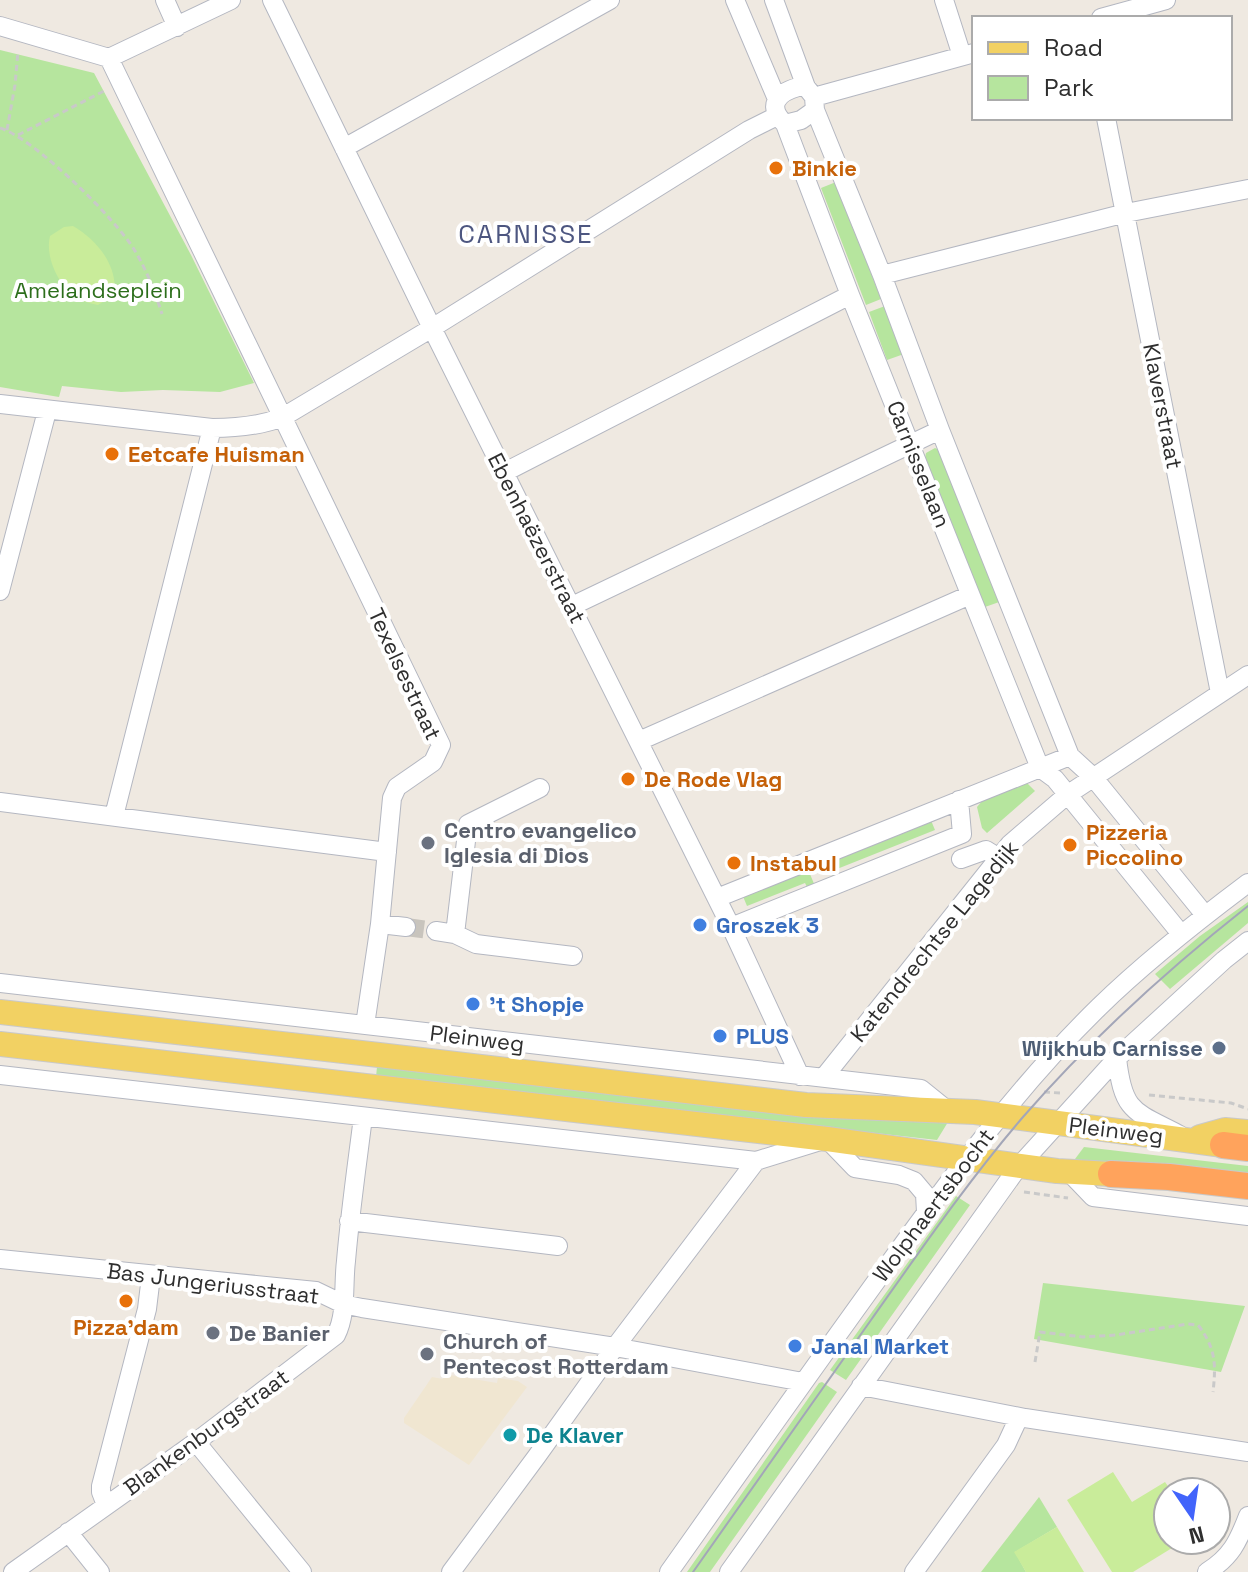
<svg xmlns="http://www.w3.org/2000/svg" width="1248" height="1572" font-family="'Space Grotesk',sans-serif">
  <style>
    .education { fill: #f0e6d1 }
    .green { fill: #b6e59e }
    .pitch { fill: #c9ec9a }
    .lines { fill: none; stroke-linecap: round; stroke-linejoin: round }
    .minor-tunnel { stroke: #c8c4bd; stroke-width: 18; stroke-dasharray: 18 9; stroke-linecap: butt }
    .minor-casing { stroke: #b4b7c1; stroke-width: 20 }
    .major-casing { stroke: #c9c9c9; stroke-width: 26 }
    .highway-casing { stroke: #c9c9c9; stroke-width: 28 }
    .path { stroke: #c9c9c9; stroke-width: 3; stroke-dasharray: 6 4; stroke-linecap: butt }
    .minor { stroke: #fff; stroke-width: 18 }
    .major { stroke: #f2d163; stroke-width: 24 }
    .highway { stroke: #ffa35c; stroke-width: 26 }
    .tram { stroke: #a3a6b8; stroke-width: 2 }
    .food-dot { fill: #e8710a; stroke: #fff; stroke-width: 3 }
    .worship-dot { fill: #6b7280; stroke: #fff; stroke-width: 3 }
    .shop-dot { fill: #3f7fe0; stroke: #fff; stroke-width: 3 }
    .service-dot { fill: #5c6f8a; stroke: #fff; stroke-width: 3 }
    .culture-dot { fill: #0f9aa8; stroke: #fff; stroke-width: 3 }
    .labels { text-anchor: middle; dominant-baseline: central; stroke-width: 8; stroke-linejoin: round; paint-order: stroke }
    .food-label { font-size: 22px; font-weight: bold; fill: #c56008; stroke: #fff; text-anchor: start }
    .park-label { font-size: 22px; fill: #2c6e1b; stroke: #fff }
    .street-label { font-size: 22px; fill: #2e2e2e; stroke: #fff }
    .worship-label { font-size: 22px; font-weight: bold; fill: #5b616d; stroke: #fff; text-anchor: start }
    .shop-label { font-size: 22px; font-weight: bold; fill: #366cbe; stroke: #fff; text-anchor: start }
    .service-label { font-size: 22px; font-weight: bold; fill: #4e5e75; stroke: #fff; text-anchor: end }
    .culture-label { font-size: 22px; font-weight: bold; fill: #0d838f; stroke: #fff; text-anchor: start }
    .quarter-label { font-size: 26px; letter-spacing: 2px; fill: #4d5680; stroke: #fff }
  </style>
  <rect width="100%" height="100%" fill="#efe9e1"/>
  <path class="education" d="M444 1374 497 1383 498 1378 518 1381 527 1387 469 1465 404 1423V1418L432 1377 443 1379Z"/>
  <path class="green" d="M0 50 94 73 191 255 254 383 220 392 163 390 121 392 62 386 59 397 0 387Z
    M836 182 881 299 866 305 821 188Z
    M885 306 904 354 887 360 869 312Z
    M935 448 942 451 1002 601 985 607 925 458 926 453Z
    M1027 783 1035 791 987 833 982 828 977 807 983 800Z
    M930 818 935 830 837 869 839 877 834 879 826 860Z
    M807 867 815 886 808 889 805 883 747 906 742 894Z
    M1248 902V923L1170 989 1155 974 1200 936Z
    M377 1067 803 1115 948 1122 937 1140 376 1077Z
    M1084 1147 1248 1166V1176L1072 1163Z
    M956 1196 970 1205 846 1380 830 1370Z
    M1043 1283 1070 1286 1245 1306 1221 1372 1034 1339Z
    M822 1382 837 1392 710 1572H687L819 1383Z
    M1039 1497 1057 1527 1015 1552 1026 1572H981Z"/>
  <path class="pitch" d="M73 226C96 239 119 266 114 295L98 305C89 303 80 301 73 295 57 282 45 256 50 236L64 227Z
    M1113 1472 1132 1502 1165 1482 1172 1492H1168V1540H1185L1133 1572H1112L1067 1500Z
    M1057 1527 1084 1572H1026L1014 1552Z"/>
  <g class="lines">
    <path class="minor-tunnel" d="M406 927 436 931"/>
    <g class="minor-casing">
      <path id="minor" d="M165 0 177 27
        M272 0 432 328 731 927 800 1076
        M735 0 777 99
        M774 0 806 87
        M944 0 962 56
        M1101 18 1166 0
        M0 26 109 58
        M109 58 441 745 433 762 397 787 392 798 380 924 365 1025
        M109 58 231 0
        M798 87H806L814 97 815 110 801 120 785 124C766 106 777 93 798 87Z
        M814 97 974 53
        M815 110 882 275 940 430 1070 756 1093 777 1205 915
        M1106 118 1220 693
        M785 124 850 295 1040 768 1055 779 1181 934
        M344 148 610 0
        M882 275 1126 213 1248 189
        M0 404 212 428C237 428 260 426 283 417L432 328 749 130 777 116
        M505 472 850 295
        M0 591 47 411
        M572 606 940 430
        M639 741 970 595
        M0 802 387 852
        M114 816 212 428
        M961 859 986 850 999 858
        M717 898 1070 756
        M380 924 406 927
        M731 927 962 834 959 800
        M436 931 455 934 476 944 573 956
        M455 934 468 824 540 788
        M0 983 921 1089 947 1110
        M1117 1058C1123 1113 1134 1111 1180 1135
        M0 1075 756 1161 827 1139 855 1168 899 1175 914 1181 925 1194 926 1212
        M824 1077 1010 844 1067 795 1248 675
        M1069 1172 1093 1197 1248 1216
        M349 1221 558 1246
        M0 1259 316 1291 343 1304 362 1308 615 1347 803 1382
        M861 1386 1025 1418 1248 1452
        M196 1442 302 1572
        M106 1505 101 1492V1486L147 1309 151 1276
        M68 1532 100 1572
        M13 1572 196 1442 336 1335C347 1314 343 1284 346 1261 350 1213 357 1165 363 1117
        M451 1572 537 1456 615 1347 756 1161
        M669 1572C742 1469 814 1367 888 1265 953 1175 1019 1085 1099 1007 1145 962 1196 922 1248 883
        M729 1572 1019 1166 1117 1058 1224 960 1248 941
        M914 1572 1006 1445 1019 1417
        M1207 1572C1231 1557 1238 1542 1248 1516"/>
    </g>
    <g class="major-casing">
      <path id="major" d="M0 1012 379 1055 806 1105 975 1112 1223 1145
        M0 1044 827 1139 1057 1171 1111 1174
        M1200 1137 1225 1130 1248 1132"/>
    </g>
    <g class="highway-casing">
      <path id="highway" d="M1223 1145 1248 1148
        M1111 1174 1169 1177 1248 1186"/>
    </g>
    <path class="path" d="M0 128C34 138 117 220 135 251 147 271 155 292 162 314
      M7 130 15 85 18 51
      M18 135 104 91
      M1044 1092 1060 1093
      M1149 1095 1231 1103 1248 1109
      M1024 1192 1068 1198
      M1035 1362 1040 1332 1083 1337 1116 1335 1188 1324 1198 1325C1216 1348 1216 1365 1213 1392"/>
    <use href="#minor" class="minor"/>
    <use href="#major" class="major"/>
    <use href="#highway" class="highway"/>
    <path class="tram" d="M693 1572C753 1488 812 1404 871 1320 920 1251 968 1181 1023 1117 1091 1039 1167 970 1248 906"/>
  </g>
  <g class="food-dot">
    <circle cx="776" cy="168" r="8"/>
    <circle cx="112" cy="454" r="8"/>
    <circle cx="628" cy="779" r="8"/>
    <circle cx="1070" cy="845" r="8"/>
    <circle cx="734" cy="863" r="8"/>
    <circle cx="126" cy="1301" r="8"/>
  </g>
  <g class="worship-dot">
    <circle cx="428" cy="843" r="8"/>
    <circle cx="213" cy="1333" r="8"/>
    <circle cx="427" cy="1354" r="8"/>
  </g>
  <g class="shop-dot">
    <circle cx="700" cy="925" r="8"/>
    <circle cx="473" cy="1004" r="8"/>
    <circle cx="720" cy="1036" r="8"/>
    <circle cx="795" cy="1346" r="8"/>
  </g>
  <circle class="service-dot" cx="1219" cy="1048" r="8"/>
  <circle class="culture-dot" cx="510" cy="1435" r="8"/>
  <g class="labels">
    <g class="food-label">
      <text x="792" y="168">Binkie</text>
      <text x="128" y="454">Eetcafe Huisman</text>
      <text x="644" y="779">De Rode Vlag</text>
      <text x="1086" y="832">Pizzeria<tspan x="1086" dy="25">Piccolino</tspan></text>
      <text x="750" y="863">Instabul</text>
      <text x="126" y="1327" text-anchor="middle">Pizza'dam</text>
    </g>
    <g class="park-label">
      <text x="98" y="290">Amelandseplein</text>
    </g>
    <g class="street-label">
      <text transform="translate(1163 406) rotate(79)">Klaverstraat</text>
      <text transform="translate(919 464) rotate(68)">Carnisselaan</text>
      <text transform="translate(537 538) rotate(63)">Ebenhaëzerstraat</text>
      <text transform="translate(405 674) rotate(65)">Texelsestraat</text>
      <text transform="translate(934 941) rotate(-51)">Katendrechtse Lagedijk</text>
      <text transform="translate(477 1038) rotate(7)">Pleinweg</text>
      <text transform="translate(1116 1130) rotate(7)">Pleinweg</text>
      <text transform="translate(933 1205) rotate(-53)">Wolphaertsbocht</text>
      <text transform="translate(213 1283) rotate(7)">Bas Jungeriusstraat</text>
      <text transform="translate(206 1432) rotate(-36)">Blankenburgstraat</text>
    </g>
    <g class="worship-label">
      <text x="444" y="830">Centro evangelico<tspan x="444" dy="25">Iglesia di Dios</tspan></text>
      <text x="229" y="1333">De Banier</text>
      <text x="443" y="1341">Church of<tspan x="443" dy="25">Pentecost Rotterdam</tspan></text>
    </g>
    <g class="shop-label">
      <text x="716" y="925">Groszek 3</text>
      <text x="489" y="1004">'t Shopje</text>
      <text x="736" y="1036">PLUS</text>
      <text x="811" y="1346">Janal Market</text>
    </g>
    <g class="service-label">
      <text x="1203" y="1048">Wijkhub Carnisse</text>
    </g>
    <g class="culture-label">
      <text x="526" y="1435">De Klaver</text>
    </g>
    <g class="quarter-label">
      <text x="526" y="234">CARNISSE</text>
    </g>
  </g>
  <rect x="972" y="16" width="260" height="104" fill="#ffffff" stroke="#ababab" stroke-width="2"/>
  <rect x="988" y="42" width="40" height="12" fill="#f2d163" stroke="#ababab" stroke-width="2"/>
  <text x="1044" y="56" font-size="24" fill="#2e2e2e">Road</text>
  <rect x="988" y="76" width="40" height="24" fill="#b6e59e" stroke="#ababab" stroke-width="2"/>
  <text x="1044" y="96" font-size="24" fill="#2e2e2e">Park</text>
  <g transform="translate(1192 1516) rotate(167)"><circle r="38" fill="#ffffff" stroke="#ababab" stroke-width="2"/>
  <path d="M0-6L14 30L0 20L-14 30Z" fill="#4264fb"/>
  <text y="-12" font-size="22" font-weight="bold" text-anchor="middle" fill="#2e2e2e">N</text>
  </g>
</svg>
